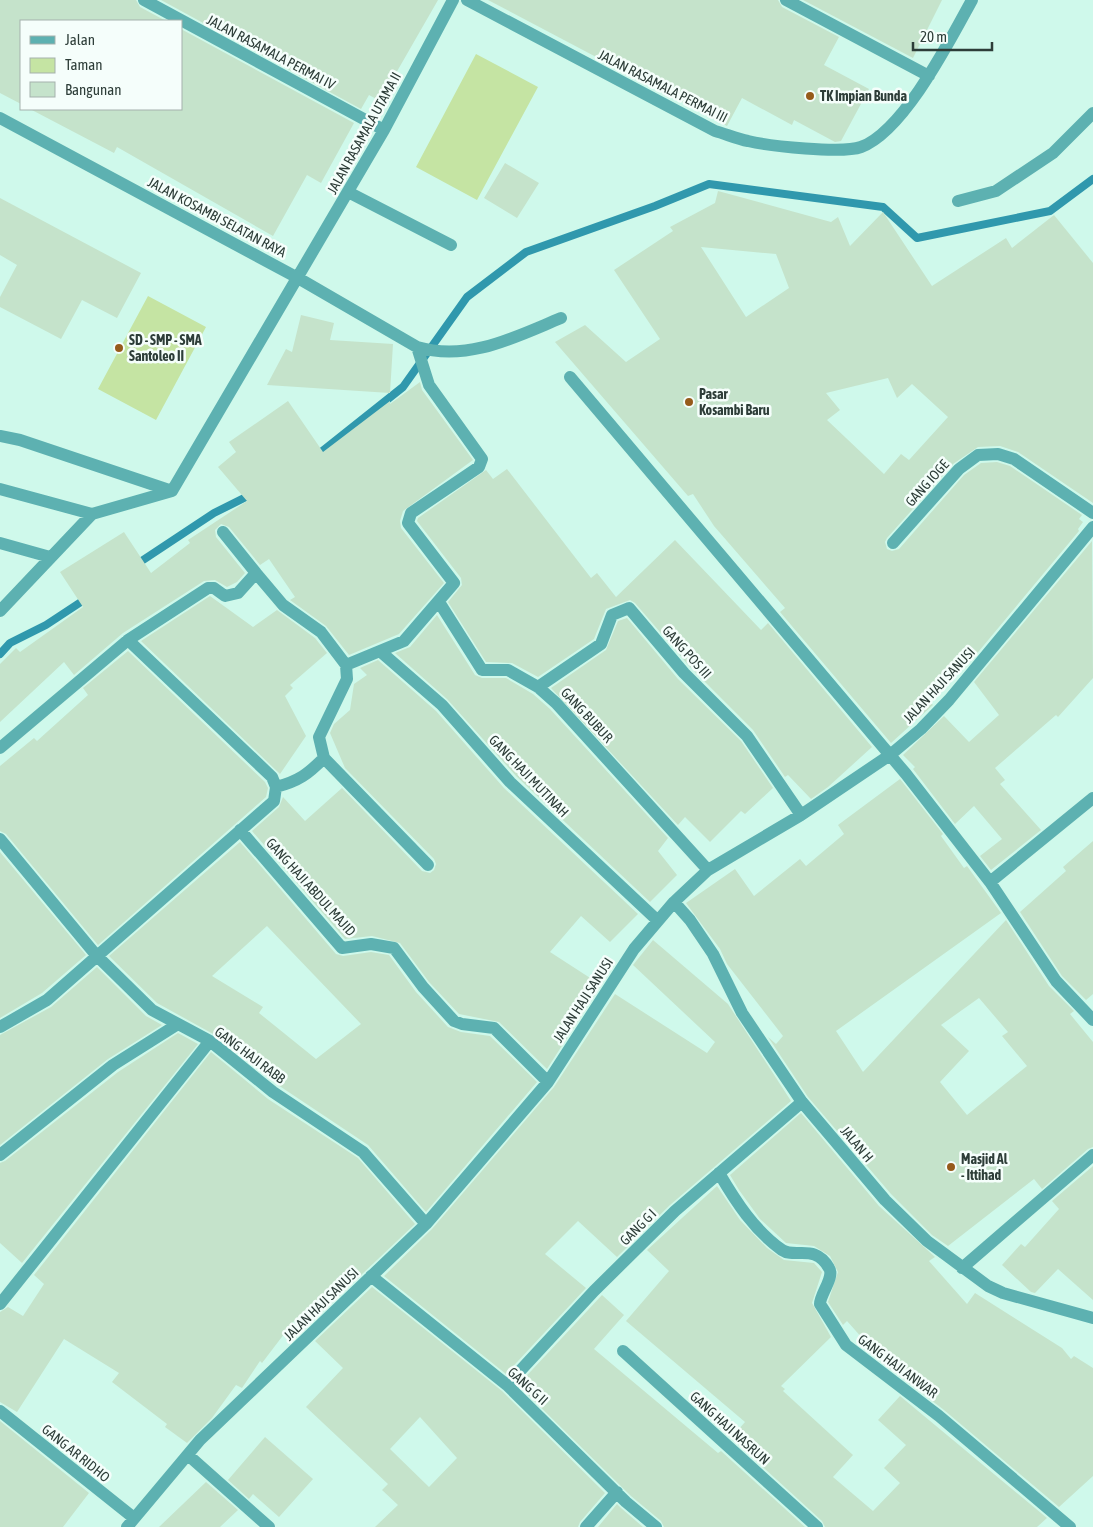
<svg xmlns="http://www.w3.org/2000/svg" width="1093" height="1527" font-family="'Asap Condensed',sans-serif">
  <style>
    .green { fill: #c5e4a3 }
    .lines { fill: none; stroke-linecap: round; stroke-linejoin: round }
    .stream { stroke: #3098ad; stroke-width: 8 }
    .building { fill: #c5e3cb; fill-rule: evenodd }
    .minor { stroke: #5db1b1; stroke-width: 12 }
    .poi-dot { fill: #965b1b; stroke: #f5fefb; stroke-width: 2 }
    .labels { text-anchor: middle; dominant-baseline: central; stroke-width: 5; stroke-linejoin: round; paint-order: stroke }
    .street-label { font-size: 14px; fill: #2d3d38; stroke: #f5fefb }
    .poi-label { font-size: 14px; font-weight: bold; fill: #2d3d38; stroke: #f5fefb; text-anchor: start }
  </style>
  <rect width="100%" height="100%" fill="#cff9eb"/>
  <path class="green" d="M476 54 538 87 477 200 416 167Z
    M148 296 206 327 156 420 98 389Z"/>
  <g class="lines">
    <path class="stream" d="M315 457 403 387 467 297 526 252 655 206 709 184 883 207 917 238 1050 211 1093 179
      M134 566 214 513 252 494
      M0 654 10 643 46 625 87 598"/>
  </g>
  <path class="building" d="M0 0H136L140 7 166 21H21V104L0 93Z
    M161 0H438L380 101 369 95 361 109Z
    M488 0H778L782 7 839 37 824 65 869 89 841 141 835 142 794 120 792 125 742 98 727 126Z
    M803 0H942L913 58Z
    M181 29 354 123 321 183 307 175 273 236 117 147 114 153 30 109H181Z
    M505 163 539 183 517 218 484 198Z
    M718 191 831 222 838 217 850 246 883 212 932 286 1006 238 1012 248 1054 215 1093 263V503L1018 452 1000 446 978 447 953 464 887 538 885 542 887 549 892 551 899 549 964 475 981 463 997 462 1010 466 1082 515 1079 519 1083 522 1078 529 1079 531 964 669 959 661 925 696 933 705 891 743 780 612 785 608 714 526 693 494 688 496 555 342 585 325 626 362 660 339 614 270 673 231 670 227 715 203ZM701 247 776 254 789 288 746 317ZM888 378 897 398 912 384 948 417 909 460 901 454 884 474 827 420 840 410 826 393Z
    M0 198 141 273 117 318 82 300 61 339 0 307V297L17 265 0 255Z
    M301 315 334 323 330 340 393 344 390 393 267 385 286 349 292 352Z
    M420 382 422 390 473 460 403 511 400 521 401 528 444 583 399 634 349 655 326 626 290 600 295 597 269 559 260 565 229 527 221 524 215 530 216 537 245 573 237 582 227 587 215 580 204 581 123 633 74 675 64 662 0 722V664L16 648 20 652 83 607 60 572 124 532 151 573 190 543 188 540 247 501 218 467 236 452 229 442 288 401 323 452 390 401V404Z
    M507 469 591 578 597 573 616 597 675 540 761 630 768 623 872 747 828 787 811 799 788 775 785 777 753 730 690 667 635 603 630 600 606 609 594 639 538 677 512 663 486 662 448 602 462 585 461 578 417 521 418 518 486 470 493 479Z
    M1092 541 1093 678 1058 717 1056 715 995 768 1005 780 1000 784 1041 830 991 870 980 856 1002 839 974 806 955 824 913 769 915 767 903 755 944 716 969 742 999 715 974 682Z
    M210 596 253 627 277 610 315 638 327 653 290 685 293 688 285 696 306 736 280 774 141 641Z
    M437 615 475 675 482 678H506L533 694 550 709 668 838 658 851 677 875 650 902 516 776 447 699 395 653 410 647Z
    M627 618 678 679 741 741 773 788 745 814 741 811 710 842 685 817 678 825 551 688 606 650 618 621Z
    M128 651 265 782 268 788 266 797 98 945 6 834 0 831V766L34 738 37 741 88 695 83 688Z
    M378 660 436 711 504 788 638 914 610 942 581 916 550 952 601 985 547 1069 499 1022 459 1014 429 982 400 943 372 936 345 939 252 831 279 807 283 797 305 821 342 788 422 871 430 873 434 870 436 864 434 859 345 768 330 733 334 724 350 710 354 684 367 675 360 668Z
    M900 779 943 834 941 836 964 868 967 866 1001 913 836 1031 863 1072 1006 920 1049 986 1074 1011 1070 1014 1093 1042V1147L1088 1149 1042 1189 1034 1179 948 1246 932 1235 891 1194 808 1097 768 1037 776 1044 783 1036 727 964 720 949 686 903 735 869 754 896 800 859 806 866 844 834 838 825ZM979 998 1008 1032 1002 1036 1027 1066 967 1115 940 1082 969 1051 941 1025Z
    M1093 841V994L1086 1000 1062 976 1020 912 1066 871 1063 867Z
    M240 842 336 954 343 956 371 952 389 955 416 992 448 1027 461 1032 490 1036 537 1082 426 1212 368 1145 278 1085 215 1035 157 1003 109 956ZM267 926 361 1024 316 1059 259 1013 263 1007 212 976Z
    M0 852 86 955 42 993 0 1018Z
    M653 940 728 1004 791 1101 670 1205 617 1257 578 1221 545 1254 586 1288 506 1374 384 1276 432 1229 554 1087 615 994 707 1053 715 1042 633 965Z
    M97 967 146 1016 162 1025 108 1059 0 1145V1035L51 1007Z
    M178 1033 198 1044 22 1263 0 1243V1163L5 1161 118 1072Z
    M211 1052 268 1099 358 1158 415 1224 303 1330 294 1321 262 1363 260 1361 242 1388 236 1385 212 1418 187 1443 165 1427 167 1424 112 1382 119 1373 64 1339 17 1412 0 1402V1312L8 1307 23 1316 44 1284 34 1275Z
    M801 1113 879 1206 935 1257 929 1261 967 1304 975 1293 1062 1348 1071 1359 1074 1356 1093 1368V1476L1059 1507 944 1410 888 1367 847 1321 843 1325 828 1302 838 1272 830 1256 814 1246 786 1243 760 1219 739 1190 730 1175Z
    M1093 1166V1300L1058 1269 1035 1293 1031 1292 1002 1265 1021 1244 1025 1247 1059 1209 1052 1201Z
    M717 1186 740 1220 767 1248 784 1260 814 1263 822 1272 812 1303 831 1337 781 1386 785 1389 783 1391 853 1455 833 1477 873 1511 900 1483 884 1468 906 1445 878 1420 900 1396 1047 1518 1037 1527H825L822 1521 731 1438 745 1422 626 1321 669 1271 647 1250Z
    M372 1287 502 1391 605 1493 580 1522 578 1527H375L398 1505 382 1490 388 1484 306 1407 343 1368 315 1341ZM420 1417 457 1458 429 1487 390 1449Z
    M602 1295 624 1315 594 1349 718 1453 721 1451 805 1527H664L661 1521 631 1496 518 1385Z
    M0 1421 89 1493 63 1527H0Z
    M265 1437 313 1479 279 1517 253 1494 249 1499 228 1480Z
    M206 1482 238 1510 220 1527H159Z
    M617 1504 621 1508 643 1527H598Z"/>
  <g class="lines">
    <path class="minor" d="M144 0 384 130
      M467 0 715 131C726 134 737 139 748 141 769 146 842 154 861 147 904 131 950 40 972 0
      M786 0 929 76
      M0 118 298 278 417 347C468 362 515 337 561 318
      M348 192 451 245
      M958 201 996 191 1053 153 1093 113
      M570 377 906 774 990 882 1056 981 1093 1020
      M0 436 20 440 172 491
      M0 489 92 514
      M223 532 256 573
      M0 543 50 557
      M893 543 959 469 978 455 998 454 1014 459 1093 513
      M439 602 482 670H508L538 687 556 703 708 870
      M0 611 92 514 172 491 384 130 453 0
      M381 652 442 705 510 782 657 920
      M538 687 601 644 612 615 629 608 684 673 747 736 801 815
      M0 748 128 640 208 588H214L225 596 238 593 256 573 283 605 321 632 346 665 404 641 454 583 408 523 411 513 479 467 482 459 429 385 417 347
      M324 758 428 865
      M276 787C299 781 308 774 324 758L319 737 347 679 346 665
      M240 830 342 948 371 944 394 948 423 987 454 1021 462 1024 494 1028 548 1082
      M0 839 96 955 152 1010 210 1041 273 1092 363 1152 426 1224
      M990 882 1093 798
      M674 902 690 920 713 954 742 1013 802 1102 885 1200 927 1241 988 1286 1003 1293 1093 1318
      M0 1027 47 1000 274 801 276 787 272 777 128 640
      M0 1155 113 1065 178 1024
      M719 1173C736 1202 754 1230 782 1250 795 1259 815 1243 829 1268 835 1277 820 1294 820 1304L846 1345 939 1416 1070 1527
      M962 1268 1093 1155
      M371 1276 507 1385 626 1502 656 1527
      M0 1304 210 1041
      M623 1351 817 1527
      M507 1385 594 1291 675 1211 802 1102
      M0 1411 134 1518
      M188 1455 269 1527
      M127 1527 200 1440 426 1224 548 1082 634 949 674 902 708 870 801 815 890 755 921 729 949 700 1093 527
      M586 1527 617 1492"/>
  </g>
  <g class="poi-dot">
    <circle cx="810" cy="96" r="5"/>
    <circle cx="119" cy="348" r="5"/>
    <circle cx="689" cy="402" r="5"/>
    <circle cx="951" cy="1167" r="5"/>
  </g>
  <g class="labels">
    <g class="street-label">
      <text transform="translate(271 52) rotate(28)">JALAN RASAMALA PERMAI IV</text>
      <text transform="translate(663 86) rotate(27)">JALAN RASAMALA PERMAI III</text>
      <text transform="translate(364 133) rotate(-61)">JALAN RASAMALA UTAMA II</text>
      <text transform="translate(217 217) rotate(28)">JALAN KOSAMBI SELATAN RAYA</text>
      <text transform="translate(927 483) rotate(-48)">GANG IOGE</text>
      <text transform="translate(687 652) rotate(48)">GANG POS III</text>
      <text transform="translate(939 685) rotate(-47)">JALAN HAJI SANUSI</text>
      <text transform="translate(587 715) rotate(47)">GANG BUBUR</text>
      <text transform="translate(529 776) rotate(46)">GANG HAJI MUTINAH</text>
      <text transform="translate(311 887) rotate(48)">GANG HAJI ABDUL MAJID</text>
      <text transform="translate(583 1000) rotate(-57)">JALAN HAJI SANUSI</text>
      <text transform="translate(250 1055) rotate(37)">GANG HAJI RABB</text>
      <text transform="translate(857 1144) rotate(50)">JALAN H</text>
      <text transform="translate(638 1227) rotate(-45)">GANG G I</text>
      <text transform="translate(321 1304) rotate(-44)">JALAN HAJI SANUSI</text>
      <text transform="translate(898 1366) rotate(37)">GANG HAJI ANWAR</text>
      <text transform="translate(528 1386) rotate(42)">GANG G II</text>
      <text transform="translate(730 1428) rotate(42)">GANG HAJI NASRUN</text>
      <text transform="translate(76 1453) rotate(39)">GANG AR RIDHO</text>
    </g>
    <g class="poi-label">
      <text x="820" y="96">TK Impian Bunda</text>
      <text x="129" y="340">SD - SMP - SMA<tspan x="129" dy="16">Santoleo II</tspan></text>
      <text x="699" y="394">Pasar<tspan x="699" dy="16">Kosambi Baru</tspan></text>
      <text x="961" y="1159">Masjid Al<tspan x="961" dy="16">- Ittihad</tspan></text>
    </g>
  </g>
  <rect x="20" y="20" width="162" height="90" fill="#f5fefb" stroke="#a5b1ad"/>
  <rect x="30" y="36" width="25" height="8" fill="#5db1b1" stroke="#a5b1ad"/>
  <text x="65" y="45" font-size="15" fill="#2d3d38">Jalan</text>
  <rect x="30" y="58" width="25" height="15" fill="#c5e4a3" stroke="#a5b1ad"/>
  <text x="65" y="70" font-size="15" fill="#2d3d38">Taman</text>
  <rect x="30" y="82" width="25" height="15" fill="#c5e3cb" stroke="#a5b1ad"/>
  <text x="65" y="95" font-size="15" fill="#2d3d38">Bangunan</text>
  <path d="M913 42v8h79v-8" fill="none" stroke="#2d3d38" stroke-width="2.5"/>
  <text x="920" y="42" font-size="15" fill="#2d3d38" stroke="#f5fefb" stroke-width="4" paint-order="stroke">20 m</text>
</svg>
